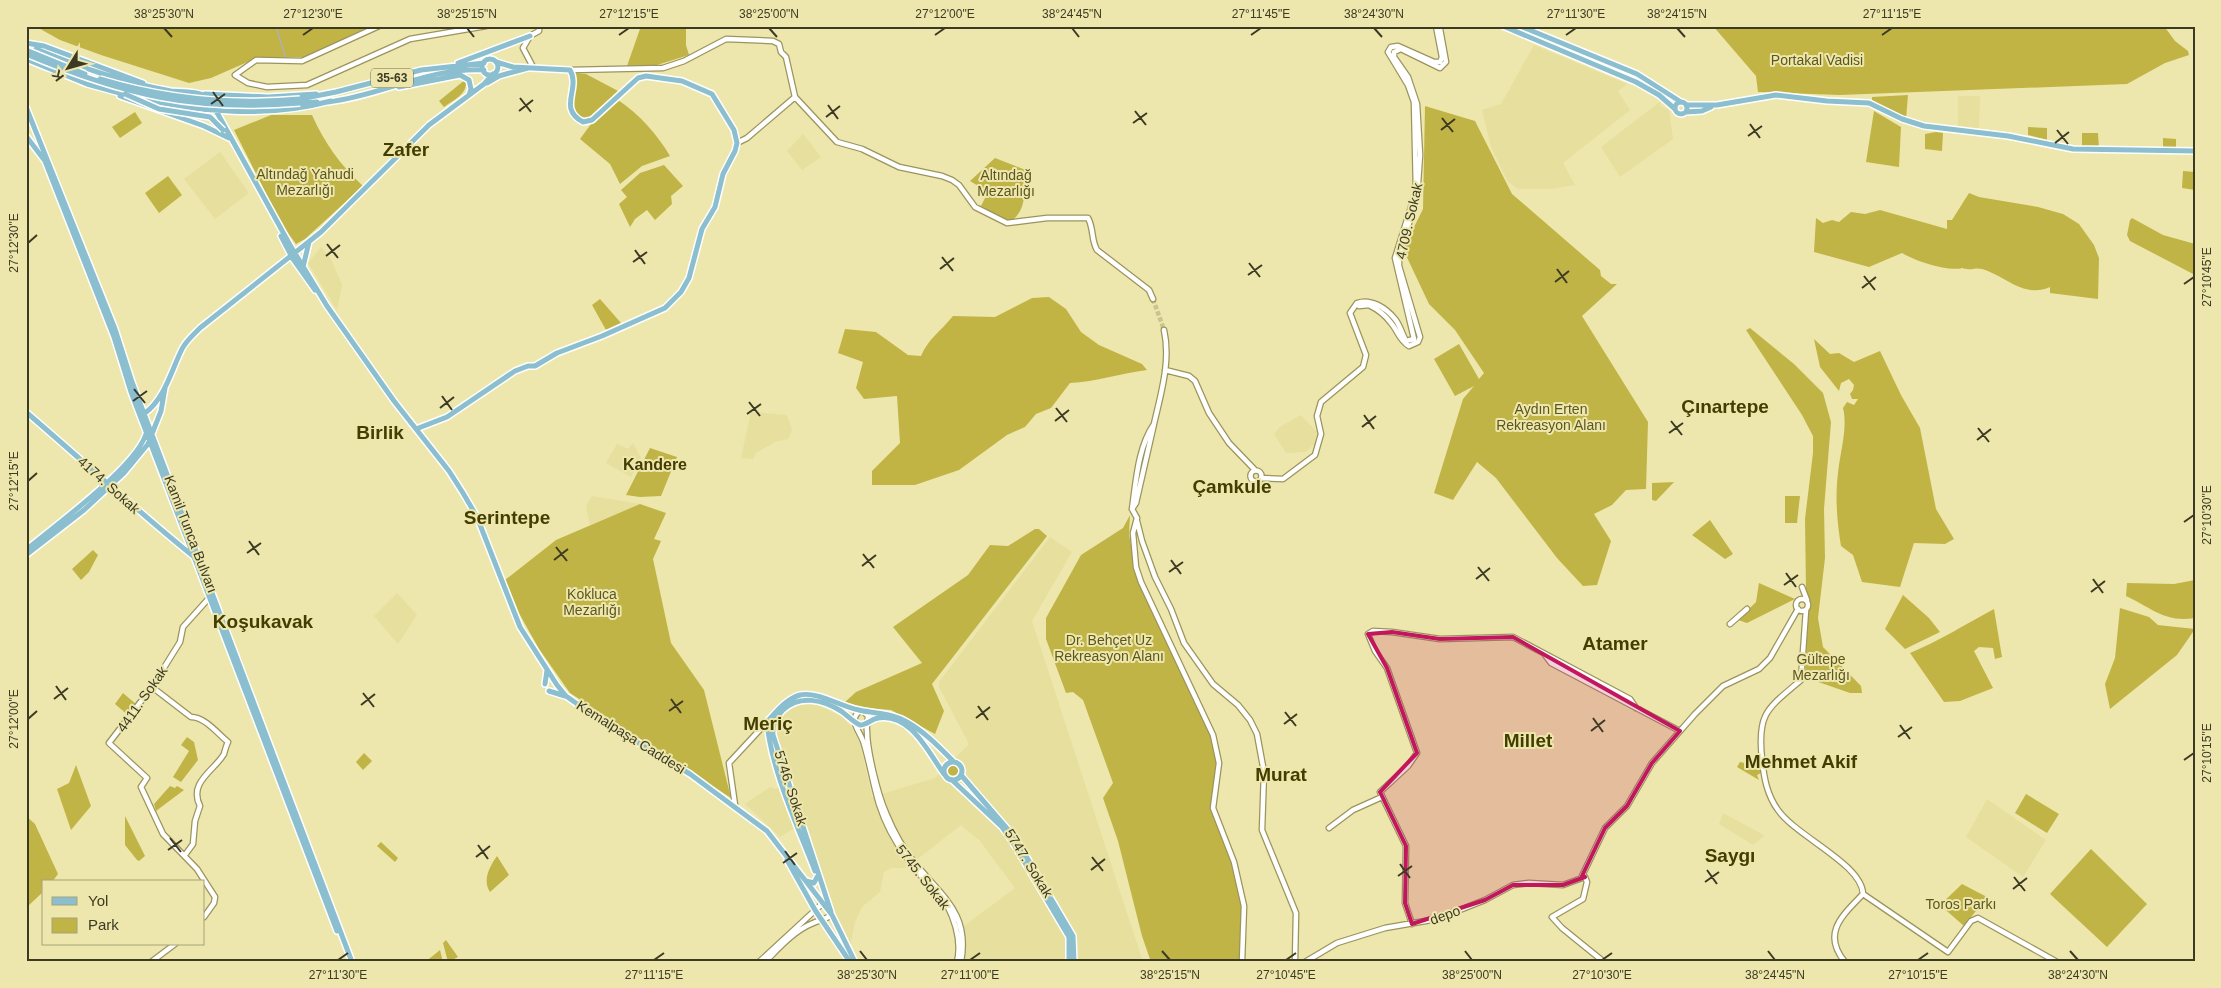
<svg xmlns="http://www.w3.org/2000/svg" width="2221" height="988" font-family="Arial,sans-serif">
  <style>
    .built { fill: #e6df9d }
    .green { fill: #c1b446 }
    .forest { fill: #c2b444 }
    .lines { fill: none; stroke-linecap: round; stroke-linejoin: round }
    .stream { stroke: #aaacf2; stroke-width: 1 }
    .minor-tunnel { stroke: #cac491; stroke-width: 4.5; stroke-dasharray: 4.5 2; stroke-linecap: butt }
    .minor-casing { stroke: #9b945d; stroke-width: 7 }
    .major-casing { stroke: #fff; stroke-width: 8 }
    .minor { stroke: #fff; stroke-width: 4.5 }
    .major { stroke: #8bbfd0; stroke-width: 5 }
    .major-bridge-casing { stroke: #fff; stroke-width: 8; stroke-linecap: butt }
    .major-bridge { stroke: #8bbfd0; stroke-width: 5 }
    .marked { fill: #c2185b; fill-opacity: 0.2; stroke: #c2185b; stroke-width: 4; stroke-linejoin: round }
    .ticks { fill: none; stroke: #3d3a23; stroke-width: 2 }
    .labels { text-anchor: middle; dominant-baseline: central; stroke-width: 4; stroke-linejoin: round; paint-order: stroke }
    .shield { fill: #ede7ad; stroke: #726e4c; stroke-width: 1 }
    .shield-label { font-size: 12px; font-weight: bold; fill: #3d3a23 }
    .park-label { font-size: 14px; fill: #5d561c; stroke: #ede7ad }
    .street-label { font-size: 14px; fill: #3d3a23; stroke: #ede7ad }
    .quarter-label { font-size: 16px; font-weight: bold; fill: #443d00; stroke: #ede7ad }
    .district-label { font-size: 19px; font-weight: bold; fill: #443d00; stroke: #ede7ad }
    .neatline { fill: none; stroke: #3d3a23; stroke-width: 2 }
    .ticks-label { font-size: 12px; text-anchor: middle; fill: #3d3a23 }
  </style>
  <rect width="100%" height="100%" fill="#ede7ad"/>
  <path class="built" d="M1534 45 1627 84 1618 91 1630 110 1563 163 1575 185 1551 189H1518L1508 182 1491 147 1482 110 1501 104Z
    M1958 96H1980L1979 131 1958 129Z
    M1661 101 1660 106 1669 110 1673 139 1620 177 1601 147Z
    M803 134 821 157 802 170 787 151Z
    M220 152 249 193 215 219 184 179Z
    M321 247 332 261 342 285 337 310 308 263Z
    M751 412 787 415 792 430 788 439 775 442 756 453 753 459 741 458Z
    M1301 415 1317 432 1315 444 1305 452 1286 453 1274 434 1280 427Z
    M633 443 641 458 631 477 606 463 617 444 628 449Z
    M592 496 640 504 590 525 586 506Z
    M1050 537 1072 552 1032 621 1143 962H965L964 926 1015 888 980 841 961 825 906 868H892L884 872 880 892 862 907 855 922 850 947 834 910 774 734 775 724 789 708 798 703 817 705 843 717 853 729 860 744 872 797 935 778 969 744 939 687V682Z
    M397 593 417 615 398 644 374 616Z
    M782 784 796 827 780 837 745 804 770 787 775 789Z
    M1987 799 2046 840 2023 877 1966 837Z
    M1723 813 1764 835V836L1753 845 1719 824Z"/>
  <path class="green" d="M641 26H686V45L689 55 657 65 627 66Z
    M574 73 586 74 620 92 590 119 581 118 574 111Z
    M466 79C468 94 455 99 444 107L439 101Z
    M1908 95 1906 119 1872 100V97Z
    M618 100C639 114 657 134 670 156L642 166 620 184 610 164 580 139 591 124Z
    M1425 106 1475 121 1512 194 1600 270 1601 276 1611 284H1617L1582 316 1648 422 1646 489 1626 490 1612 505 1594 514 1611 541 1597 585 1583 586 1557 558 1496 478 1477 462 1453 500 1434 493 1463 399 1474 386 1455 396 1434 359 1459 344 1479 379 1484 373 1455 330 1429 304 1403 249 1423 209Z
    M1874 111 1901 127 1899 167 1866 162Z
    M135 112 142 123 120 138 112 127Z
    M271 115H312C324 142 340 165 363 186L305 239 296 244 282 225 234 130Z
    M2028 127 2047 128V140L2028 135Z
    M1936 132 1943 133 1942 151 1925 149V134Z
    M2082 133H2098L2099 148H2082Z
    M2163 138 2176 139V150H2163Z
    M995 158 1031 172C1021 191 1029 211 1009 222L981 206 988 192 970 181Z
    M664 165 683 186 671 196 672 204 655 220 647 210 635 219 630 227 619 204 627 197 621 190 640 173Z
    M2183 171 2195 172V190L2182 188Z
    M168 176 182 195 159 213 145 193Z
    M1969 193 1979 197 2038 207 2063 214 2079 224 2094 245 2099 258 2098 299 2050 293V287C2024 299 2004 275 1982 269 1975 267 1970 271 1962 268 1949 272 1915 261 1902 253L1869 267 1814 252 1816 218 1823 223 1832 220 1839 222 1851 212 1865 214 1880 210 1947 229V220H1952Z
    M2132 218 2163 235 2195 244V275L2130 241 2127 235 2130 220Z
    M1750 328 1794 364 1823 393 1831 422 1824 509 1825 558 1818 618 1823 647 1861 686 1862 693H1850L1807 678 1805 675 1809 601 1806 590 1805 519 1813 453V436L1802 415 1746 330Z
    M650 448 677 457 661 496 640 497 626 495Z
    M1674 482 1656 501 1652 500V483Z
    M1785 496H1800L1797 523H1785Z
    M640 504 666 513 654 539 661 541 653 559 671 643 704 690 731 798 570 693 539 649 520 615 505 580 556 540Z
    M1130 515 1129 535 1136 568 1195 693 1217 750V777L1211 807 1228 849 1241 904V962H1151L1142 936 1118 841 1103 798 1113 783 1083 700 1073 692 1066 693 1046 639V618L1081 555 1123 528Z
    M1710 520 1733 554 1725 559 1692 535Z
    M1035 529H1039L1047 536 932 684 944 711 935 734 891 710 865 708 845 702 856 692 922 663 893 627 968 575 990 545 1008 546Z
    M93 550 98 555 89 572 81 580 72 569Z
    M1759 583 1795 599 1747 623 1738 620 1756 602Z
    M123 693 137 705 129 716 115 704Z
    M187 737 194 742 198 760 181 782 173 777 189 751 181 745Z
    M364 753 372 761 363 770 356 762Z
    M1740 762 1762 767 1763 772 1757 775 1759 780 1737 767Z
    M947.5 770a5.5 5.5 0 1 1 11 0a5.5 5.5 0 1 1-11 0Z
    M76 765 91 806 71 830 57 789 69 783Z
    M170 786 175 788 177 786 184 790 156 811 154 804Z
    M2026 794 2059 814 2047 833 2015 813Z
    M26 816 35 824 58 874 52 882H44V891L26 908Z
    M125 816 145 856 139 861 137 860 125 845Z
    M381 842 398 858 395 862 377 846Z
    M2091 849 2147 904 2107 947 2050 894Z
    M497 856 509 875 490 892C482 880 490 866 497 856Z
    M1962 884 1987 897 1964 926 1940 905Z
    M446 940 458 957 448 962 443 943Z
    M440 950 443 962H425Z"/>
  <path class="forest" d="M35 26H370L307 57H259L211 78 189 83 101 55 60 40Z
    M1713 26H2164L2175 41 2188 51 2189 55 2165 63 2127 84 1840 95 1758 92 1756 76Z
    M1049 297 1066 309 1081 332 1099 345 1142 364 1147 370C1121 373 1096 382 1070 383L1051 408 1036 414 1025 427 1007 435 959 470 915 485H872V471L900 443 897 396 864 399 856 388 863 362 838 353 845 329 876 332 908 355 921 356C928 339 941 331 953 316L995 317 1032 298Z
    M600 299 621 323 606 330 592 305Z
    M1814 339 1830 354 1839 353 1854 362 1880 351 1901 395 1920 428 1936 509 1954 539 1945 544 1914 543 1900 587 1862 582 1853 555 1841 546C1837 522 1835 497 1838 473 1840 452 1848 428 1843 408L1847 402 1854 405 1858 399H1852L1850 394 1853 390 1854 385 1849 379 1841 383 1839 391 1820 367Z
    M2195 580V618C2165 623 2152 608 2126 596L2127 583 2174 584Z
    M1903 595 1929 618 1940 632 1905 649 1885 629Z
    M2120 608 2149 617 2158 625 2195 629 2177 655 2110 709 2105 684 2115 658Z
    M1994 609 2002 657 1995 659 1993 648 1979 647 1974 651 1993 688 1960 701 1944 702 1910 653C1939 641 1966 624 1994 609Z"/>
  <g class="lines">
    <path class="stream" d="M276 26 286 59"/>
    <path class="minor-tunnel" d="M1153 299 1164 330"/>
    <g class="minor-casing">
      <path id="minor" d="M379 26 302 61 256 60 235 75 248 83 267 87 307 85 410 39 486 26
        M533 67 523 48 530 36 539 31V26
        M570 70 663 68 684 61 726 39 773 41 779 44 781 52 786 57 795 97
        M795 97 837 142 862 149 899 167 942 176 952 180 959 185 975 207 1007 223 1047 218H1088C1094 229 1091 240 1097 250L1149 290 1153 299
        M737 143 747 138 795 97
        M1359 306 1369 305C1377 309 1386 316 1391 323 1398 331 1399 340 1409 346L1418 342 1420 337 1399 266V256L1417 197 1420 155 1417 104 1408 77 1394 57V52L1401 49 1440 68 1446 62 1440 29
        M1165 370 1189 376 1195 381 1209 413 1229 443 1255 470
        M1154 424C1161 393 1171 361 1164 330
        M1250.5 476a5.5 5.5 0 1 1 11 0a5.5 5.5 0 1 1-11 0Z
        M1261 478 1283 479 1315 455 1321 434 1317 416 1321 402 1363 367 1366 355 1350 313 1357 303C1371 298 1386 308 1395 319 1400 325 1402 334 1406 341L1414 339 1395 258 1416 191 1414 102 1408 85 1388 52 1391 47 1398 46 1434 62H1440L1442 57 1436 26
        M1132 509 1136 503 1154 424C1138 447 1136 481 1132 509L1137 518 1133 533 1136 567 1141 582 1213 735 1219 763 1213 808 1234 862 1244 906 1242 962
        M1137 521 1142 541 1155 577 1171 609 1184 643 1213 684 1238 705 1250 720 1257 734 1264 772 1262 830 1296 913 1295 962
        M1802 587 1807 600
        M1796 605a6 6 0 1 1 12 0a6 6 0 1 1-12 0Z
        M1806 610 1801 680C1767 709 1757 713 1762 759 1764 778 1767 795 1778 810 1797 837 1862 864 1863 894 1843 915 1821 933 1845 962
        M1730 624 1747 609
        M1545 655 1551 663 1680 731
        M152 687 191 717C205 717 218 734 228 742 226 746 225 750 224 754 215 770 188 782 200 806L195 821 193 844 185 855
        M860 711C847 720 861 732 864 744 870 764 873 784 879 804 892 845 919 875 947 905 956 923 962 942 957 962
        M863 711 868 716C868 721 866 726 867 731 867 751 878 795 886 813 893 830 903 849 915 863 942 897 970 913 961 962
        M735 805 729 763 767 722
        M1329 828 1353 810 1382 797
        M1863 894 1948 952 1971 921 1978 918 2057 962
        M204 917 214 903 215 897 197 869 163 834 141 787 147 778 109 743 152 687 180 642 183 627 210 597
        M1412 924 1405 903 1406 846 1380 792 1408 766 1417 753 1387 668 1375 651 1368 634 1373 631 1392 632 1440 639 1513 637 1630 699 1636 708
        M151 962 175 944
        M759 962 823 903
        M765 962C778 949 794 931 811 924 819 920 824 920 832 915
        M1305 962 1337 943 1385 928 1437 919 1485 900 1513 885 1529 883 1563 885 1585 877
        M1604 962 1562 928 1552 917 1583 899 1587 882 1585 877 1582 876 1605 828 1627 806 1652 763 1695 714 1723 686 1759 669 1770 658 1798 609"/>
    </g>
    <g class="major-casing">
      <path id="major" d="M1503 26 1636 82 1659 95 1675 109
        M1520 26 1637 74 1681 102
        M26 43 44 46 143 83
        M36 49C80 67 124 83 171 91 183 92 199 91 209 98L290 245 327 306 394 401 449 471 463 493 477 517 520 627 557 685 566 696 597 718 690 774 767 831 832 915 855 962
        M26 59 87 84 127 95
        M482 67a8 8 0 1 1 16 0a8 8 0 1 1-16 0Z
        M458 63 530 36
        M487 83 499 76 528 68
        M399 87 460 75 469 80 471 89 469 95
        M205 94 268 97 316 94
        M120 96 204 126 229 138
        M136 97C198 113 268 118 331 101
        M300 99 336 92 421 70 484 63
        M1675 108a6 6 0 1 1 12 0a6 6 0 1 1-12 0Z
        M328 102C381 96 429 67 484 70
        M300 103 317 102
        M1686 105H1717L1776 95 1827 101 1869 103 1902 119 1924 126 2008 136 2073 149 2195 151
        M26 107 115 329 132 382 352 962
        M1686 112 1702 111 1711 107
        M26 136 45 161 114 337 131 392 337 931
        M281 236 293 259 315 290
        M303 267 309 242
        M26 412C82 460 136 510 193 556
        M145 413C165 398 171 371 182 349 186 341 193 335 200 328L321 232 429 125 484 84 493 74
        M416 429 447 417 515 371 528 366H535L557 353 602 336 665 308 681 292 689 278 702 229 715 207 723 174 735 151 737 143 734 130 712 94 682 81 646 76 638 78 592 120 583 122C557 108 581 89 570 70L513 67 496 62
        M26 550C53 527 142 463 147 430
        M26 555 84 510 124 473 148 444 161 411 165 388
        M545 684 547 670
        M549 691 565 696
        M944 771a9 9 0 1 1 18 0a9 9 0 1 1-18 0Z
        M961 775 1016 839 1073 936 1074 962
        M952 780 1002 827 1012 841 1069 937V962
        M787 860 815 910 850 962
        M815 871C798 827 771 769 767 722 776 712 786 699 800 695 818 691 841 707 859 710 876 714 892 713 907 722 925 732 940 748 954 762
        M806 881 814 883 817 877
        M831 912 773 735C772 724 776 717 783 710 800 694 823 700 841 711 848 716 853 722 860 725 867 725 871 719 878 718 911 713 928 752 944 774"/>
    </g>
    <use href="#minor" class="minor"/>
    <use href="#major" class="major"/>
    <g class="major-bridge-casing">
      <path id="major-bridge" d="M26 50 85 74
        M26 54C123 95 195 112 300 103
        M100 79C166 99 233 105 300 99
        M125 94 159 109 210 117 223 130"/>
    </g>
    <use href="#major-bridge" class="major-bridge"/>
  </g>
  <path class="marked" d="M1392 632 1440 639 1513 637 1680 731 1652 763 1627 806 1605 828 1582 876 1585 877 1563 885H1513L1485 900 1412 924 1405 903 1406 846 1380 792 1417 753 1387 668 1368 634Z"/>
  <path class="ticks" d="M164 28 172 37M467 28 474 37M769 28 777 37M1072 28 1079 37M1374 28 1382 37M1677 28 1685 37M303 35 313 28M619 35 629 28M935 35 945 28M1251 35 1261 28M1566 35 1576 28M1882 35 1892 28M213 92 223 106M520 98 531 112M211 104 225 94M828 105 838 119M519 111 533 100M1135 111 1146 125M826 117 840 106M1442 118 1453 132M1133 123 1147 113M1750 124 1760 138M1441 130 1455 119M2057 130 2068 144M1748 136 1762 126M2055 143 2069 132M28 243 37 235M327 244 338 258M635 250 645 264M326 256 340 245M942 257 953 271M633 262 647 252M1249 263 1260 277M940 269 954 258M1557 269 1567 283M1248 275 1262 265M1864 276 1875 290M1555 282 1569 271M2184 284 2194 277M1862 288 1876 277M134 389 145 403M442 396 452 410M133 401 147 391M749 402 760 416M440 408 454 397M1056 408 1067 422M747 414 761 404M1364 415 1374 429M1055 421 1069 410M1671 421 1682 435M1362 427 1376 416M1978 428 1989 442M1669 433 1683 423M1977 440 1991 429M28 481 37 473M2184 522 2194 515M249 541 259 555M556 547 567 561M247 553 261 543M863 554 874 568M554 560 568 549M1171 560 1181 574M862 566 876 555M1478 567 1489 581M1169 572 1183 562M1786 573 1796 587M1476 579 1490 568M2093 579 2103 593M1784 585 1798 575M2091 592 2105 581M56 686 66 700M363 693 374 707M54 699 68 688M671 699 681 713M361 705 375 694M978 706 988 720M669 711 683 701M1285 712 1296 726M976 718 990 707M1593 718 1603 732M28 719 37 711M1284 724 1297 714M1900 725 1910 739M1591 731 1605 720M1898 737 1912 727M2184 760 2194 753M170 838 181 852M478 845 488 859M168 850 182 840M785 851 795 865M476 857 490 846M1092 857 1103 871M783 863 797 853M1400 864 1410 878M1091 870 1105 859M1707 870 1717 884M1398 876 1412 866M2014 877 2025 891M1705 882 1719 872M2013 889 2027 878M860 951 867 960M1162 951 1170 960M1465 951 1472 960M1768 951 1775 960M2070 951 2078 960M338 960 348 953M654 960 664 953M970 960 980 953M1286 960 1296 953M1602 960 1612 953M1918 960 1928 953"/>
  <g class="labels">
    <rect class="shield" x="371" y="68.5" width="42" height="19" rx="4"/>
    <g class="shield-label">
      <text x="392" y="78">35-63</text>
    </g>
    <g class="park-label">
      <text x="1817" y="60">Portakal Vadisi</text>
      <text x="305" y="174">Altındağ Yahudi<tspan x="305" dy="16">Mezarlığı</tspan></text>
      <text x="1006" y="175">Altındağ<tspan x="1006" dy="16">Mezarlığı</tspan></text>
      <text x="1551" y="409">Aydın Erten<tspan x="1551" dy="16">Rekreasyon Alanı</tspan></text>
      <text x="592" y="594">Kokluca<tspan x="592" dy="16">Mezarlığı</tspan></text>
      <text x="1109" y="640">Dr. Behçet Uz<tspan x="1109" dy="16">Rekreasyon Alanı</tspan></text>
      <text x="1821" y="659">Gültepe<tspan x="1821" dy="16">Mezarlığı</tspan></text>
      <text x="1961" y="904">Toros Parkı</text>
    </g>
    <g class="street-label">
      <text transform="translate(1409 221) rotate(-77)">4709. Sokak</text>
      <text transform="translate(109 485) rotate(42)">4174. Sokak</text>
      <text transform="translate(191 534) rotate(69)">Kamil Tunca Bulvarı</text>
      <text transform="translate(142 699) rotate(-55)">4411. Sokak</text>
      <text transform="translate(631 737) rotate(32)">Kemalpaşa Caddesi</text>
      <text transform="translate(791 788) rotate(72)">5746. Sokak</text>
      <text transform="translate(1029 863) rotate(58)">5747. Sokak</text>
      <text transform="translate(923 877) rotate(52)">5745. Sokak</text>
      <text transform="translate(1445 915) rotate(-20)">depo</text>
    </g>
    <g class="quarter-label">
      <text x="655" y="464">Kandere</text>
    </g>
    <g class="district-label">
      <text x="406" y="149">Zafer</text>
      <text x="1725" y="406">Çınartepe</text>
      <text x="380" y="432">Birlik</text>
      <text x="1232" y="486">Çamkule</text>
      <text x="507" y="517">Serintepe</text>
      <text x="263" y="621">Koşukavak</text>
      <text x="1615" y="643">Atamer</text>
      <text x="768" y="723">Meriç</text>
      <text x="1528" y="740">Millet</text>
      <text x="1801" y="761">Mehmet Akif</text>
      <text x="1281" y="774">Murat</text>
      <text x="1730" y="855">Saygı</text>
    </g>
  </g>
  <rect width="2221" height="988" fill="none" stroke="#ede7ad" stroke-width="55"/>
  <rect x="42" y="880" width="162" height="65" fill="#ede7ad" stroke="#a7a276"/>
  <rect x="52" y="897" width="25" height="8" fill="#8bbfd0" stroke="#a7a276"/>
  <text x="88" y="906" font-size="15" fill="#3d3a23">Yol</text>
  <rect x="52" y="918" width="25" height="15" fill="#c1b446" stroke="#a7a276"/>
  <text x="88" y="930" font-size="15" fill="#3d3a23">Park</text>
  <g transform="translate(68 68) rotate(233)" stroke="#ede7ad" stroke-width="4" paint-order="stroke">
  <path d="M0-4L9 19L0 12L-9 19Z" fill="#3d3a23"/>
  <text y="-8" font-size="14" font-weight="bold" text-anchor="middle" fill="#3d3a23">K</text>
  </g>
  <rect x="28" y="28" width="2166" height="932" class="neatline"/>
  <g class="ticks-label">
    <text x="164" y="18">38°25'30"N</text>
    <text x="313" y="18">27°12'30"E</text>
    <text x="467" y="18">38°25'15"N</text>
    <text x="629" y="18">27°12'15"E</text>
    <text x="769" y="18">38°25'00"N</text>
    <text x="945" y="18">27°12'00"E</text>
    <text x="1072" y="18">38°24'45"N</text>
    <text x="1261" y="18">27°11'45"E</text>
    <text x="1374" y="18">38°24'30"N</text>
    <text x="1576" y="18">27°11'30"E</text>
    <text x="1677" y="18">38°24'15"N</text>
    <text x="1892" y="18">27°11'15"E</text>
    <text transform="translate(14 243) rotate(-90)" y="4">27°12'30"E</text>
    <text transform="translate(2207 277) rotate(-90)" y="4">27°10'45"E</text>
    <text transform="translate(14 481) rotate(-90)" y="4">27°12'15"E</text>
    <text transform="translate(2207 515) rotate(-90)" y="4">27°10'30"E</text>
    <text transform="translate(14 719) rotate(-90)" y="4">27°12'00"E</text>
    <text transform="translate(2207 753) rotate(-90)" y="4">27°10'15"E</text>
    <text x="338" y="979">27°11'30"E</text>
    <text x="654" y="979">27°11'15"E</text>
    <text x="867" y="979">38°25'30"N</text>
    <text x="970" y="979">27°11'00"E</text>
    <text x="1170" y="979">38°25'15"N</text>
    <text x="1286" y="979">27°10'45"E</text>
    <text x="1472" y="979">38°25'00"N</text>
    <text x="1602" y="979">27°10'30"E</text>
    <text x="1775" y="979">38°24'45"N</text>
    <text x="1918" y="979">27°10'15"E</text>
    <text x="2078" y="979">38°24'30"N</text>
  </g>
</svg>
